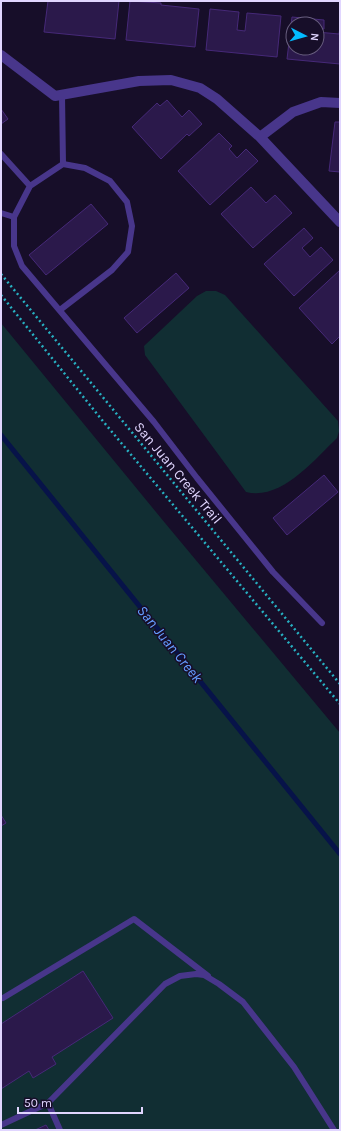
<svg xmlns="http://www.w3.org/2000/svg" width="341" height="1131" font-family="Karla,sans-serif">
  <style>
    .green { fill: #112e33 }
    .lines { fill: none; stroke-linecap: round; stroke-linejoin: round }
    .stream { stroke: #071349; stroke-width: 5 }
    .building { fill: #2b194b; stroke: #462978 }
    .path { stroke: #27b1c2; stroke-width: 2.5; stroke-dasharray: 2 3; stroke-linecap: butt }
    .service { stroke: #48368b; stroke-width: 6 }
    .minor { stroke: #48368b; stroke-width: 10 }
    .labels { text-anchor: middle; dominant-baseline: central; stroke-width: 3; stroke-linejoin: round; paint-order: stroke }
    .street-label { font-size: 14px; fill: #e1d6ff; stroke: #170e29 }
    .water-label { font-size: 15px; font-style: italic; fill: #649dff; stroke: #170e29 }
  </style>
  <rect width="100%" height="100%" fill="#170e29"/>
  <path class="green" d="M206 291H216L225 295 338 421 339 431 337 438C314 460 281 501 246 492L145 355 144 346 197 296Z
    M1 323 165 523 340 733V1130H1Z"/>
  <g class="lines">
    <path class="stream" d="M1 435 340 854"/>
  </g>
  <path class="building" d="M48 1H119L115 39 44 32Z
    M130 1 161 3V5L199 9 195 47 126 40Z
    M210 9 239 12 237 30 245 31 247 13 281 16 277 57 206 50Z
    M292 17 324 20V29L317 28V24H293V48H317V32L339 34 340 26V64L287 59Z
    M167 100 182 117 189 110 202 124 189 136 187 134 161 159 132 127 157 103 160 106Z
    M1 109 8 119 1 124Z
    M335 122H340V172L329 171Z
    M219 133 232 146 229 149 237 158 246 149 258 161 210 205 178 171Z
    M251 187 266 203 275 195 292 213 253 248 221 214Z
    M91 204 108 224 46 275 29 255Z
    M304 228 313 238 302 248 310 257 321 247 333 260 294 296 264 264Z
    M340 270V336L332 344 299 308Z
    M176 273 189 288 137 333 124 318Z
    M324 475 338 492 287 535 273 518Z
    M1 815 6 823 1 826Z
    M83 971 113 1018 52 1057 56 1064 33 1078 29 1071 1 1089V1024Z
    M46 1125 49 1130H35Z"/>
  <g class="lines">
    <path class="path" d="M1 274 340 684
      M1 295 102 420 340 704"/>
    <path class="service" d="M62 95 63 164 30 186 14 217V246L22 266 154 422 197 478 273 572 322 623
      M1 154 30 186
      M1 213 14 217
      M60 310 112 270 128 252 132 226 127 202 110 181 85 168 63 164
      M3 998 134 919 208 976
      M48 1103 60 1130
      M1 1125 48 1103 165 984 180 976 196 974 204 975 219 984 243 1002 294 1067 334 1130"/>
    <path class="minor" d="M1 55 55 96 139 81 171 80 200 88 217 99 260 137 340 222
      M260 137 293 112 321 102 340 103"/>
  </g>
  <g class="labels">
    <g class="street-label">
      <text transform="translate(178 473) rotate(50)">San Juan Creek Trail</text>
    </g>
    <g class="water-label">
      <text transform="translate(170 644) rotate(51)">San Juan Creek</text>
    </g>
  </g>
  <rect width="341" height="1131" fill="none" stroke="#e1d6ff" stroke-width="4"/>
  <g transform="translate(305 36) rotate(96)"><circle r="19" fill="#170e29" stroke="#685e7f"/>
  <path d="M0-3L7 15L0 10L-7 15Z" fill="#02bbff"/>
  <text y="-6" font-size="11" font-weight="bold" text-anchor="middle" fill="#e1d6ff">N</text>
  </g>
  <path d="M18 1107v6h124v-6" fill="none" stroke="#e1d6ff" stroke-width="2"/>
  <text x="24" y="1107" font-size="12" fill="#e1d6ff" stroke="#170e29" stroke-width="3" paint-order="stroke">50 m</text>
</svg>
